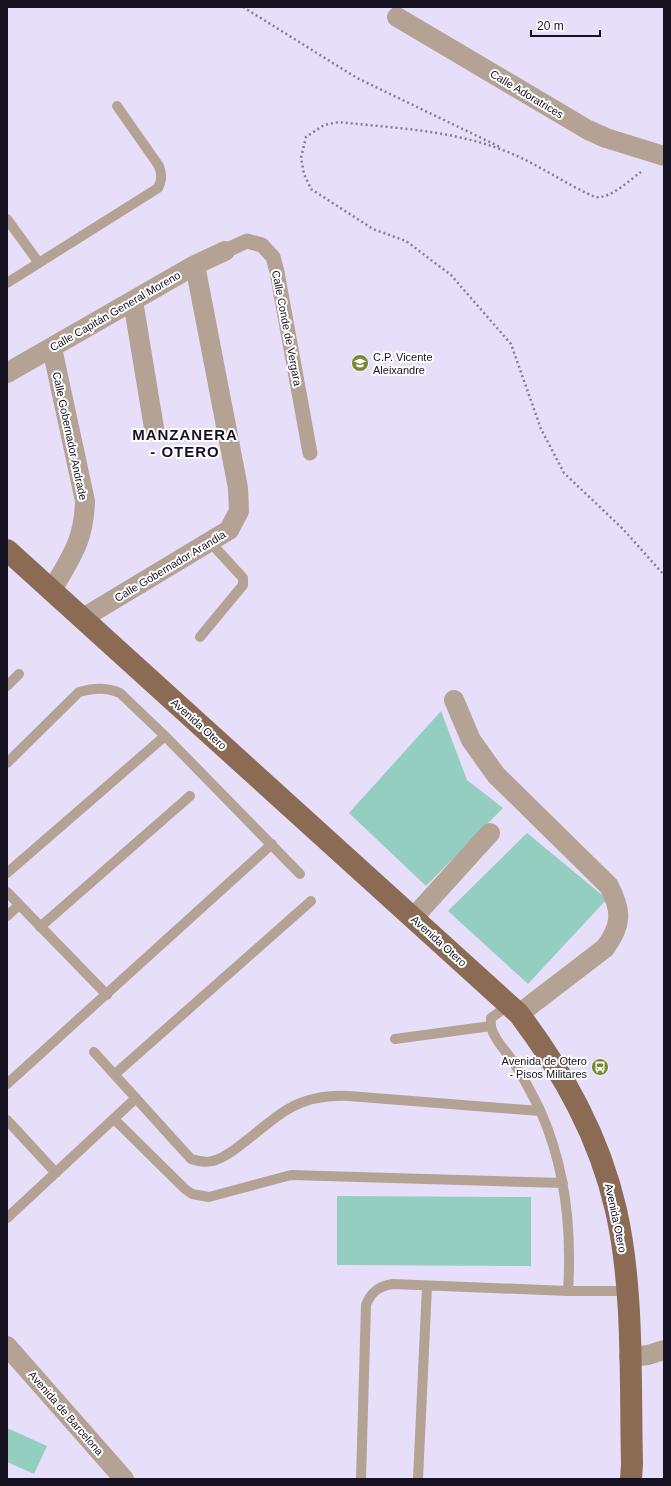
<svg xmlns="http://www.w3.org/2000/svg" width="671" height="1486" font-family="Arial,sans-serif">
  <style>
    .building { fill: #94cec0 }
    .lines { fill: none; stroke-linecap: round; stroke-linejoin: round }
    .path { stroke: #857e94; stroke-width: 2.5; stroke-dasharray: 2 3; stroke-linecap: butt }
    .service { stroke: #b4a295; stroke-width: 10 }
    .pedestrian { stroke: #b4a295; stroke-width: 15 }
    .minor { stroke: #b4a295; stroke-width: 20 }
    .primary { stroke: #8b6b53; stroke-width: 22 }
    .labels { text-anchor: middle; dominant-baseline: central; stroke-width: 4; stroke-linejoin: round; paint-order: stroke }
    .street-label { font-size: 11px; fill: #171222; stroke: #fff }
    .poi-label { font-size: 11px; fill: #171222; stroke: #fff; text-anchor: start }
    .district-label { font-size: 15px; font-weight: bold; letter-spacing: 1px; fill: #171222; stroke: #fff }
  </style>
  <rect width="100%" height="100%" fill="#e7dffa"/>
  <path class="building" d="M441 711 467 780 503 808 426 886 349 813Z
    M527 833 607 899 528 984 448 911Z
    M337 1196 531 1197V1266L337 1265Z
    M7 1428 47 1446 34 1474 7 1462Z"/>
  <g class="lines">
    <path class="path" d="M243 7 357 78 500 147
      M641 172C628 181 611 199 595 197 563 183 534 161 500 149 449 130 393 128 339 122L324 125 306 137 301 158 304 174 311 189 373 229 406 241 451 275 511 344 541 429 564 473 623 529 664 575"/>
    <path class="service" d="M7 219 39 263
      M7 283 158 188C162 180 162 175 159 166L117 106
      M200 637 243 585V578L210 542
      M7 686 19 674
      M7 763 79 692C94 688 106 687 120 693L165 736 300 874
      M7 873 165 736
      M7 892 107 995
      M7 916 19 905
      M40 927 190 796
      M509 1005 491 1018C491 1022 490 1026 492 1030 496 1042 507 1052 514 1063 524 1078 532 1094 540 1110 566 1168 572 1229 568 1291
      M395 1039 491 1026
      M94 1052 191 1159C198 1161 204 1163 212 1161 233 1157 267 1120 290 1108 308 1098 328 1095 349 1096L540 1111
      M115 1074 311 901
      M7 1084 272 844
      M114 1119 185 1189 192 1194 209 1197 291 1175 563 1183
      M7 1120 56 1173
      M7 1218 136 1098
      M361 1479 366 1305C371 1292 379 1286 393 1284L568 1291H627
      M418 1479 427 1286"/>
    <path class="pedestrian" d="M225 251 247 241 262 245 273 257 277 272 310 453"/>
    <path class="minor" d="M397 17 588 130 606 138 664 156
      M133 301 154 428
      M52 348 85 501C84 541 71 557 52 590
      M7 373 195 265 225 251
      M83 618 229 530 239 511 238 488 195 265
      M454 700 471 740 496 775 609 886C622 911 622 925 605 948L519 1014
      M413 918 490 833
      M7 1346 124 1479
      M629 1357 648 1355 664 1350"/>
    <path class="primary" d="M7 550 519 1014C564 1074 599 1136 616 1210 634 1289 630 1382 632 1464L631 1479"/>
  </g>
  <defs>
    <g id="school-disc" transform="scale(0.9)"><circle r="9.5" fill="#798837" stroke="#fff"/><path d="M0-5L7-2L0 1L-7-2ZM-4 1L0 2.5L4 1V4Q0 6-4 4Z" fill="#fff"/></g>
    <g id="bus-disc" transform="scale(0.9)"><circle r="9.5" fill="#798837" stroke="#fff"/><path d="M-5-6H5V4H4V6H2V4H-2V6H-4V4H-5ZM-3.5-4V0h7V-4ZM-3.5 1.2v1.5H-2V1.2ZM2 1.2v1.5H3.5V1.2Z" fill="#fff"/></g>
  </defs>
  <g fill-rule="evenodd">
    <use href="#school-disc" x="360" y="363"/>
    <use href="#bus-disc" x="600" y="1067"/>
  </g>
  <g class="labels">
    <g class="street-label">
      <text transform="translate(527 94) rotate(31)">Calle Adoratrices</text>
      <text transform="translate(115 311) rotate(-30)">Calle Capitán General Moreno</text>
      <text transform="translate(287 328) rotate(79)">Calle Conde de Vergara</text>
      <text transform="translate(70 436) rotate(78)">Calle Gobernador Andrade</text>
      <text transform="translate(170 566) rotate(-31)">Calle Gobernador Arandia</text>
      <text transform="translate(199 724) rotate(42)">Avenida Otero</text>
      <text transform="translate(439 941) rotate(42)">Avenida Otero</text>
      <text transform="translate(616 1218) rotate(78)">Avenida Otero</text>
      <text transform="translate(66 1413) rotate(49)">Avenida de Barcelona</text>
    </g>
    <g class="poi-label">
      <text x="373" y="357">C.P. Vicente<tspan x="373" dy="13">Aleixandre</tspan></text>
      <text x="587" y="1061" text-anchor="end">Avenida de Otero<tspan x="587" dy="13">- Pisos Militares</tspan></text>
    </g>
    <g class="district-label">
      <text x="185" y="434">MANZANERA<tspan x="185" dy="17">- OTERO</tspan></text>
    </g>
  </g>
  <rect width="671" height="1486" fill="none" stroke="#171222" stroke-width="16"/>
  <path d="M531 30v6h69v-6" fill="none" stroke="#171222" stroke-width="2"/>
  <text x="537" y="30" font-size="12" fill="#171222" stroke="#ffffff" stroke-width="3" paint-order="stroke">20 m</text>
</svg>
